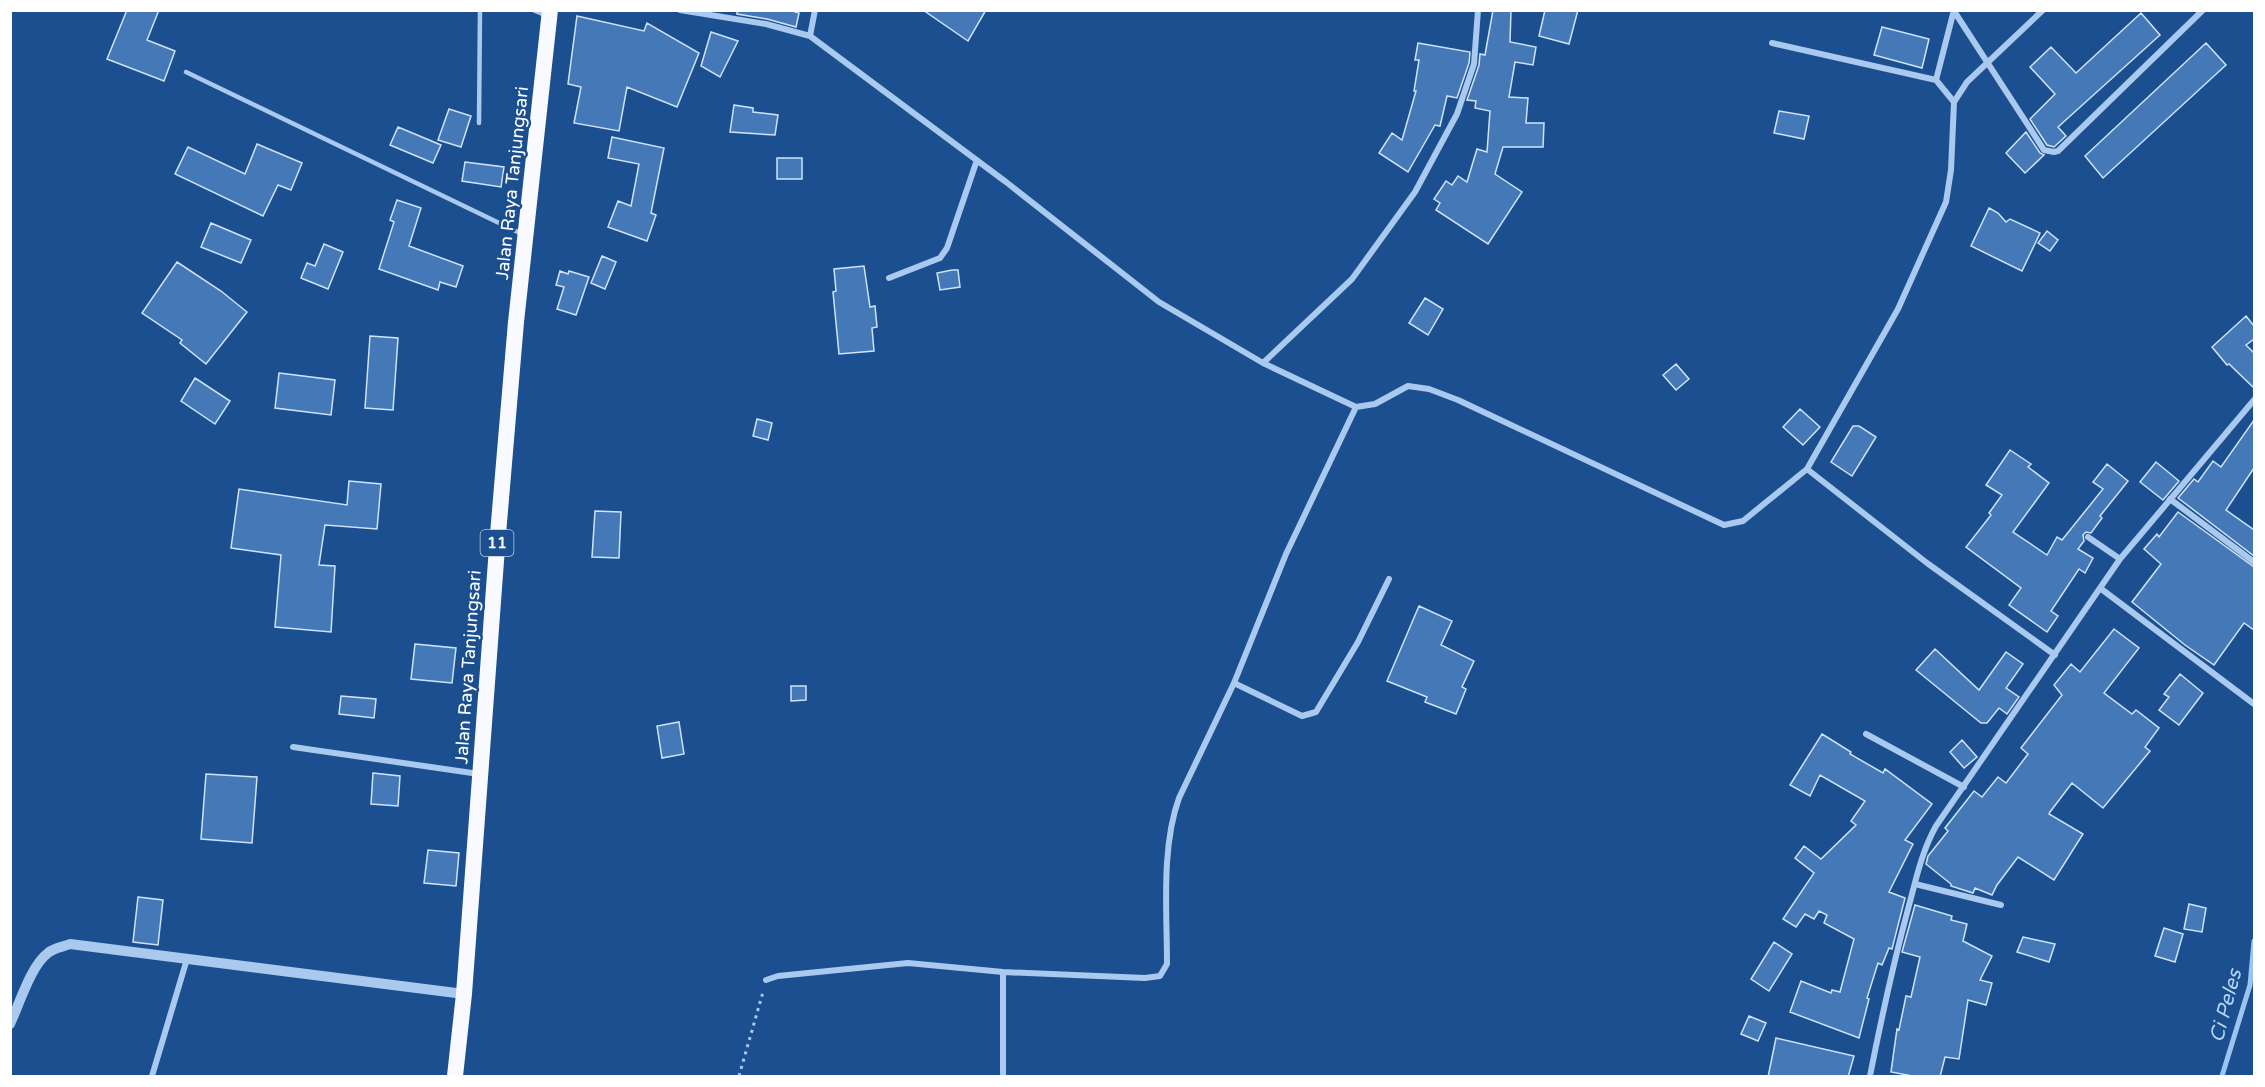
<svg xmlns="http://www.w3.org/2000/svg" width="2265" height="1087" font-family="'Varela Round',sans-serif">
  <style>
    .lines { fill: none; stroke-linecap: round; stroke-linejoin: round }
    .stream { stroke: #9cc4f0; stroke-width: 5 }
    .building { fill: #4478b7; stroke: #cfe3fa; stroke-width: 1.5 }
    .path { stroke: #a9c9ee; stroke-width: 3; stroke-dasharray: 3 4.5; stroke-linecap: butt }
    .service { stroke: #a9c9ee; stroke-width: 4.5 }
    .minor { stroke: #a9c9ee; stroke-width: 6 }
    .tertiary { stroke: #a9c9ee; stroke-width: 10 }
    .trunk { stroke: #f8faff; stroke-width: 16 }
    .labels { text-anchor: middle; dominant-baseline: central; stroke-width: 5; stroke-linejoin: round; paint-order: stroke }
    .shield { fill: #1b4f8f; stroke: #bbcadd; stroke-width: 1.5 }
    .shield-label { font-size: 16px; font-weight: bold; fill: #fff }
    .street-label { font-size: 18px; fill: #fff; stroke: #1b4f8f }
    .water-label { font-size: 20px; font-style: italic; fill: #b5d3f5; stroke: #1b4f8f }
  </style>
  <rect width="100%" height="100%" fill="#1b4f8f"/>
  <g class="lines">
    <path class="stream" d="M2222 1076 2250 985 2254 941"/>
  </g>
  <path class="building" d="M127 10H159L147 40 175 51 164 81 107 59Z
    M737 10H789L799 13 796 27 767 19 737 14Z
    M923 10H986L968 41Z
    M1493 10H1511L1510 42 1536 47 1533 65 1515 62 1509 97 1528 98 1526 123H1544L1543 147H1503L1495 174 1522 192 1488 244 1436 210 1440 203 1434 199 1446 181 1452 185 1458 176 1467 182 1477 149 1487 152 1490 111 1475 108 1476 101 1467 100 1479 65 1480 54 1485 55Z
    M1545 10H1578L1569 44 1539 36Z
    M2141 13 2160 35 2058 127 2066 136 2054 147 2047 145 2030 119 2055 94 2030 67 2051 47 2076 73Z
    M577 16 644 31 647 23 699 53 677 107 627 87 619 131 574 123 581 87 568 84Z
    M1882 27 1929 39 1922 68 1874 55Z
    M711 32 738 41 720 77 701 66Z
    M1418 43 1470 52 1469 63 1457 98 1447 96 1440 126 1435 125 1408 172 1379 153 1392 133 1402 140 1416 91H1414L1419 60H1415Z
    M2206 43 2226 65 2103 178 2085 156Z
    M734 105 753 108V112L778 115 775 135 730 132Z
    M449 109 471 116 461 147 438 140Z
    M1779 111 1809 116 1804 139 1774 133Z
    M398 127 441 145 433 163 390 145Z
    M2026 132 2040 153 2044 155 2025 173 2006 153Z
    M612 137 664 148 651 213 656 215 647 241 608 227 618 201 631 206 639 164 608 158Z
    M257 144 302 163 291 190 278 185 263 216 175 174 188 147 245 174Z
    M777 158H802V179H777Z
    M465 162 504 167 501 187 462 181Z
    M397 200 421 208 409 246 463 266 456 287 440 282 438 290 379 269 394 222 390 220Z
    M1989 208 1998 213 2006 222 2010 219 2040 233 2022 271 1971 246Z
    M211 223 251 240 241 263 201 247Z
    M2047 231 2058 240 2050 251 2038 243Z
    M324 244 343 252 328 289 301 278 307 263 315 266Z
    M602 256 616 262 605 289 591 283Z
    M177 262 221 291 247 312 206 364 180 343 182 340 142 313Z
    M864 266 870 307 875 306 877 327 872 328 874 351 839 354 833 292 836 291 834 269Z
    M952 270H958L960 287 940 290 937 273Z
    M560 271 568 274 569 271 589 277 576 315 557 309 564 287 556 285Z
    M1425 298 1443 309 1428 335 1409 323Z
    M2246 316 2254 326V339L2246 345 2254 353V388L2229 364 2227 365 2212 347Z
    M370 336 398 338 393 410 365 408Z
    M1676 364 1689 379 1676 390 1663 375Z
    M279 373 335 380 331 415 275 408Z
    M195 378 230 401 215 424 181 401Z
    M1800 409 1820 427 1803 445 1783 427Z
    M757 419 772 423 768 440 753 436Z
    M2254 420V468L2226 510 2254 530V556L2178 498 2194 479 2198 482 2213 461 2221 467Z
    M1853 426H1859L1876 437 1852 476 1831 462Z
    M2010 450 2031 464 2028 467 2049 483 2013 532 2047 555 2057 537 2062 540 2103 489 2093 482 2107 464 2128 481 2100 516 2102 518 2091 533 2086 532 2083 535 2084 541 2078 549 2093 558 2085 573 2079 569 2051 611 2058 616 2047 632 2009 605 2021 588 1966 547 1991 515 1989 513 2002 495 1986 485Z
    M2156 462 2179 481 2163 500 2140 482Z
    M349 481 381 484 377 529 325 525 319 565 335 566 331 632 275 627 281 555 231 548 239 489 347 505Z
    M595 511 621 512 619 558 592 557Z
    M2178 512 2254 567V630L2244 623 2214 665 2185 645 2132 602 2161 564 2144 549 2157 534 2159 537Z
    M1419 606 1452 621 1441 645 1474 661 1462 687 1466 689 1456 714 1425 702 1427 697 1387 681Z
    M2114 629 2139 648 2104 693 2132 714 2136 710 2159 728 2145 747 2150 751 2103 808 2072 783 2050 812 2049 814 2083 834 2054 880 2018 857 1997 885 1992 895 1975 888 1973 893 1951 886V884L1926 864 1928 856 1948 831 1945 828 1974 791 1982 797 1998 777 2006 783 2028 754 2021 748 2062 695 2054 685 2071 664 2080 672Z
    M415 644 456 648 452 683 411 679Z
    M1935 649 1979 690 2006 652 2023 664 2006 688 2019 697 2007 714 1999 708 1987 723H1981L1916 670Z
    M2180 674 2203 693 2179 725 2159 710 2169 697 2164 694Z
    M791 686H806V700L791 701Z
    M341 696 376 699 374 718 339 714Z
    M679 722 684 754 662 758 657 726Z
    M1822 734 1851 752 1850 754 1883 773 1885 769 1932 804 1905 840 1913 844 1889 892 1905 898 1892 949 1889 948 1882 965 1878 963 1867 998 1869 999 1859 1038 1790 1012 1801 981 1831 993 1832 990 1840 992 1854 939 1824 923 1827 915 1819 911 1814 919 1805 914 1796 927 1783 919 1814 873 1795 858 1804 846 1821 859 1856 825 1851 821 1865 801 1820 775 1810 796 1790 785Z
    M1962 740 1977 757 1964 768 1950 752Z
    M373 773 400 776 398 806 371 804Z
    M206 774 257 777 252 843 201 839Z
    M428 850 459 853 456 886 424 883Z
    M138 897 163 900 158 945 133 942Z
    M2189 904 2206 908 2202 932 2184 929Z
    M1915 905 1952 916 1951 920 1967 924 1963 941 1992 956 1980 980 1992 983 1986 1005 1968 1000 1959 1059 1945 1057 1940 1077H1918L1891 1072 1897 1029 1899 1030 1906 996 1911 997 1920 957 1902 952Z
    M2164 928 2183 934 2175 962 2155 956Z
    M2023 937 2055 944 2049 962 2017 952Z
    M1774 942 1792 954 1769 991 1751 979Z
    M1749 1016 1766 1023 1758 1041 1741 1034Z
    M1776 1038 1854 1056 1848 1077H1768Z"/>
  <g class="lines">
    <path class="path" d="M739 1076 763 992"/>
    <path class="service" d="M533 10 545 15
      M186 72 522 234
      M479 123 480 10"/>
    <path class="minor" d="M680 10 766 24 810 36 1006 182 1159 302 1263 363 1356 407 1375 404 1408 386 1429 389 1458 400 1724 525 1743 521 1807 469 1927 563 2055 655
      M1954 11 2044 150 2054 152 2058 151 2203 10
      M810 36 815 10
      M1772 43 1936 80
      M1954 102 1967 82 2043 10
      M889 278 940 258 947 248 977 160
      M1263 363 1352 279 1415 192 1457 114 1474 64 1478 10
      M1807 469 1898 309 1946 202 1951 170 1954 102 1936 80 1954 10
      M2170 499 2254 562
      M2088 537 2120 559
      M2100 588 2254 704
      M1234 683 1302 716 1316 712 1358 642 1389 579
      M1866 734 1964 787
      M293 747 479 774
      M1915 884 2001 905
      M1003 972V1076
      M766 980 778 976 908 963 1003 972 1145 978 1160 976 1167 964C1167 911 1161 848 1179 798L1234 683 1286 554 1356 407
      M152 1076 187 959
      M1870 1076C1881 1020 1893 965 1908 909 1916 880 1921 853 1936 826L2120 559 2254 400"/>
    <path class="tertiary" d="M10 1024C19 1005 31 965 48 953 53 948 63 947 70 944L464 994"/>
    <path class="trunk" d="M455 1076 464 994 498 534 516 322 550 10"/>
  </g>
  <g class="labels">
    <rect class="shield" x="480.5" y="530" width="33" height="26" rx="4.5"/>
    <g class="shield-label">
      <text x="497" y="543">11</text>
    </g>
    <g class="street-label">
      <text transform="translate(512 183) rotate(-84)">Jalan Raya Tanjungsari</text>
      <text transform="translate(468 667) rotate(-86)">Jalan Raya Tanjungsari</text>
    </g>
    <g class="water-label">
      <text transform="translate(2226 1006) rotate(-75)">Ci Peles</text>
    </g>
  </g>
  <rect width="2265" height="1087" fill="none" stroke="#ffffff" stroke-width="24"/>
</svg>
